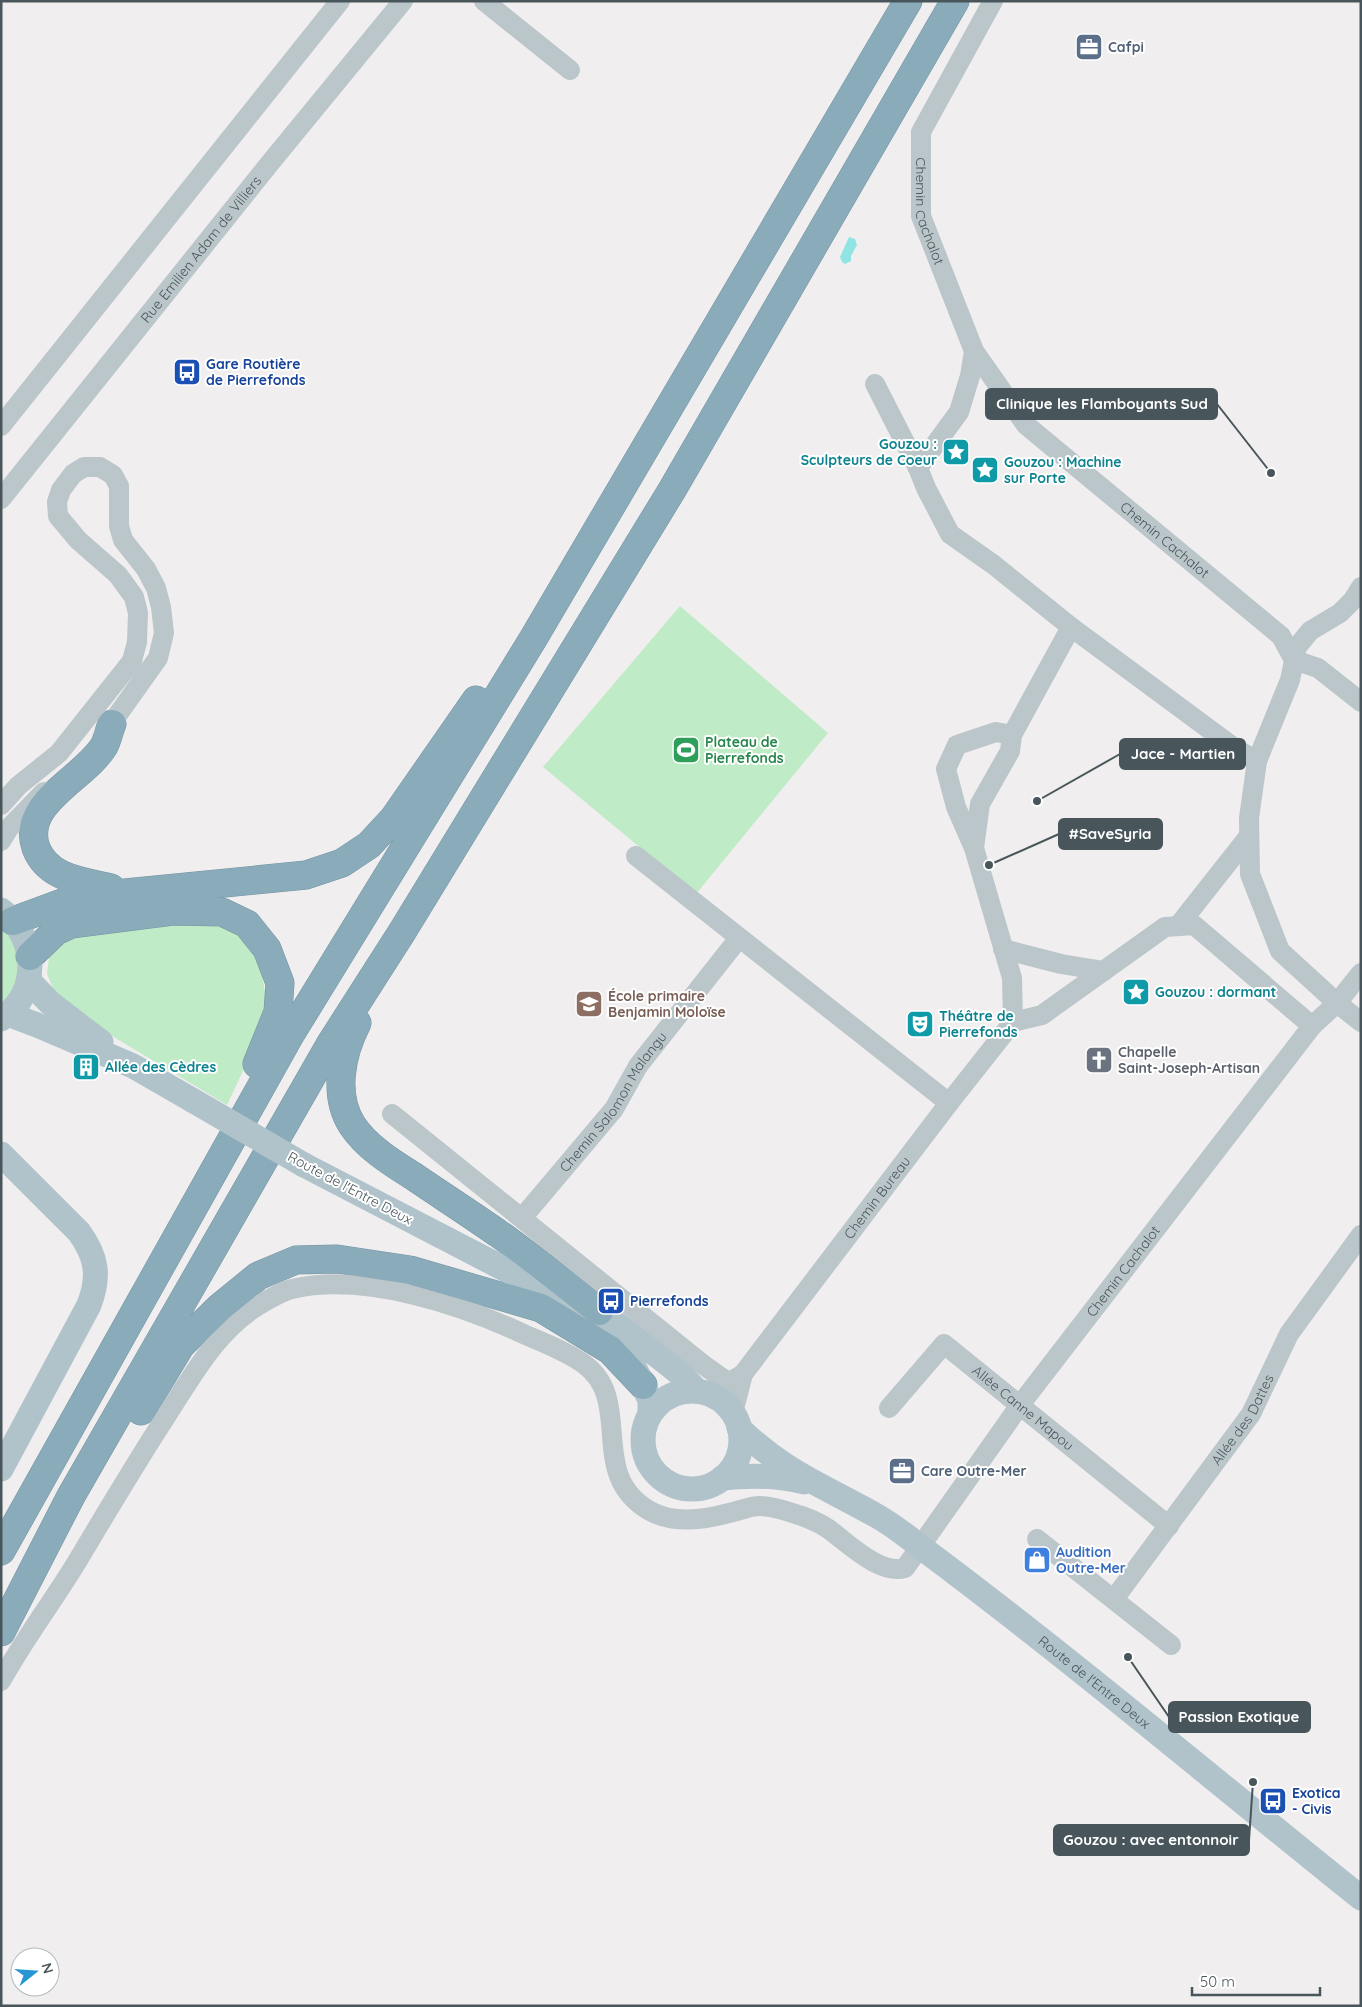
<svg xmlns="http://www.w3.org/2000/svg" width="1362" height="2007" font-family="Quicksand,sans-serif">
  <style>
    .green { fill: #c0ebc7 }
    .water { fill: #90e5e4 }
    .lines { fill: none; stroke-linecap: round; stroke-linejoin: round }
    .highway-casing { stroke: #7596a5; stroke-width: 29 }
    .minor { stroke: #bbc6ca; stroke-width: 20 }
    .major { stroke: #b0c3cb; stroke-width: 25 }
    .highway { stroke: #8aabb9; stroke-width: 28 }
    .major-bridge { stroke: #b0c3cb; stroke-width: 25 }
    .labels { text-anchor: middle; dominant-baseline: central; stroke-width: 4; stroke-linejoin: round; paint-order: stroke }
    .service-label { font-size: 14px; font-weight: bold; fill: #4e5e75; stroke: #fff; text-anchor: start }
    .street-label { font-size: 14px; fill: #48555a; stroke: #fff }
    .transit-label { font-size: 14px; font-weight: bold; fill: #164399; stroke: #fff; text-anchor: start }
    .culture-label { font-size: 14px; font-weight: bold; fill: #0d838f; stroke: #fff; text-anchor: start }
    .leisure-label { font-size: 14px; font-weight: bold; fill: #27864d; stroke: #fff; text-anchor: start }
    .education-label { font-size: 14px; font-weight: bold; fill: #785e54; stroke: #fff; text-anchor: start }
    .worship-label { font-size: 14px; font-weight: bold; fill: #5b616d; stroke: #fff; text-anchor: start }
    .shop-label { font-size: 14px; font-weight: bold; fill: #366cbe; stroke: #fff; text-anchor: start }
    .leader { fill: none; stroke: #48555a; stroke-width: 2 }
    .callout-dot { fill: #48555a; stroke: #fff; stroke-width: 2 }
    .callout { fill: #48555a; stroke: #48555a; stroke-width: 2 }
    .callout-label { font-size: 15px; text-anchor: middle; font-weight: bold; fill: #fff }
  </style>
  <rect width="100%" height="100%" fill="#f1eeef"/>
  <path class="green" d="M680 606 828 733 696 894 543 767Z
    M178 923 227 925 249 940 262 973 266 999 264 1026 227 1105 102 1030 55 993 47 974 49 957 66 935Z
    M1 926C5 931 10 936 13 942 25 964 16 989 1 1006Z"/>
  <path class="water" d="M849 237 855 239 857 245 851 256V261L845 264 842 262 840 257Z"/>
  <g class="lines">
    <g class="highway-casing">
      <path id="highway" d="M111 888C83 881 48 879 36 848 20 803 84 779 104 746 108 739 109 730 112 724
        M13 921 67 901 84 897 306 875 342 863 369 845 394 818 476 700
        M30 956 56 931 71 924 173 911 222 912 247 924 267 949 280 983 278 1012 257 1064
        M357 1023C341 1054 333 1095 352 1125 367 1148 394 1164 416 1178 444 1197 472 1215 499 1234 533 1258 566 1285 599 1311
        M141 1411 181 1345 220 1307 258 1276 296 1260 337 1259 410 1270 541 1308 610 1350 643 1385
        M1 1551 290 1035 533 639 908 1
        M1 1632 71 1496 331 1043 402 932 672 490 955 1"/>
    </g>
    <g class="minor">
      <path d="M484 1 570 70"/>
      <path id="s1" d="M993 1 921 132V216L974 351 1026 425 1281 636 1294 660"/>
      <path d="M974 351 970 376 959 412 918 468 926 488 950 534 994 565 1071 627 1236 749 1257 761"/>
      <path d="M875 384 918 468"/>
      <path d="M1 426 340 1"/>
      <path id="s2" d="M1 499 270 163 403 1"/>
      <path d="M1361 587 1353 600 1340 613 1310 631 1297 647 1290 680 1257 761 1249 818 1250 874 1280 951 1337 1003 1361 1022"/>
      <path d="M1294 660 1318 668 1361 702"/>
      <path d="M1 805 18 786 59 753 132 661 137 642 138 613 134 597 118 575 78 540 58 516 57 502 61 490 73 474 84 467H100L113 475 119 486V526L123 540 146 569 156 588 161 607 164 633 158 658 104 734"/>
      <path d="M1 841 9 828 44 792"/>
      <path d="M974 848 956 807 946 769 957 745 996 732 1012 735"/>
      <path d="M636 856 949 1103"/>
      <path d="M1178 926 1249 836"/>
      <path d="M1003 949 1061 964 1104 971"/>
      <path d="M1013 1022 1012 978 974 848 980 804 1010 751 1012 735 1071 627"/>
      <path d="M1013 1022 1042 1015 1165 927 1194 925 1312 1026"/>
      <path d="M392 1114 705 1366 729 1383"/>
      <path id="s3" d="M522 1218 614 1109 638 1066 739 938"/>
      <path id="s4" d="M709 1394 743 1374 949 1103 1013 1022"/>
      <path id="s5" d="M889 1408 944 1344 1169 1526"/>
      <path d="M733 1413 743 1374"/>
      <path d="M1037 1539 1171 1645"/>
      <path id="s6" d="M1114 1599 1251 1414 1289 1334 1361 1235"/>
      <path id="s7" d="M1 1681C23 1641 51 1604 75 1565 105 1515 135 1464 167 1415 194 1373 219 1327 264 1302 273 1297 283 1291 292 1289 365 1272 462 1305 528 1336 547 1344 567 1352 584 1364 635 1401 586 1475 650 1511 673 1524 704 1520 729 1513 739 1511 750 1506 759 1506 775 1506 788 1512 802 1516 813 1520 826 1526 835 1534 852 1547 882 1575 905 1568L1020 1405 1312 1026 1337 1003 1361 973"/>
    </g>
    <g class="major">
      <path d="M1 910C38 937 41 993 1 1019"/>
      <path d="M29 981 50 1003 101 1042"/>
      <path d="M8 1014 37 1025 133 1066 192 1100"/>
      <path d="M1 1154 79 1232C97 1257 100 1276 89 1305L1 1469"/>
      <path d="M304 1165 570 1303 626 1350 650 1400V1413"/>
      <path d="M617 1324 683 1376 697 1391"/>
      <circle cx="692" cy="1440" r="49"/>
      <path id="s8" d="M739 1428C782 1471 826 1487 877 1516 893 1525 908 1537 922 1548 1072 1660 1215 1781 1361 1898"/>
      <path d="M722 1478C750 1475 777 1475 804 1482"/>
    </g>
    <use href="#highway" class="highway"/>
    <path class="major-bridge" d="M192 1100 304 1165"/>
  </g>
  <defs>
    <g id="office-square" transform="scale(1.4375)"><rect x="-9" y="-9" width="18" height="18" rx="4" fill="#5c6f8a" stroke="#fff"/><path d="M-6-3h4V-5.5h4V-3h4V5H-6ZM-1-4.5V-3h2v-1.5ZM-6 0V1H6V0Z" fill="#fff"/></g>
    <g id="bus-square" transform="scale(1.4375)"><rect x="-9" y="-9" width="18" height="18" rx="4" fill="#1a4fb4" stroke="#fff"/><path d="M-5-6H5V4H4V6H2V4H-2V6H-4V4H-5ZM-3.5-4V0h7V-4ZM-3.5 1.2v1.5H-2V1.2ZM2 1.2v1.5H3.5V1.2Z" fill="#fff"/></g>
    <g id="sight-square" transform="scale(1.4375)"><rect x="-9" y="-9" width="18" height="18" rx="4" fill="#0f9aa8" stroke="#fff"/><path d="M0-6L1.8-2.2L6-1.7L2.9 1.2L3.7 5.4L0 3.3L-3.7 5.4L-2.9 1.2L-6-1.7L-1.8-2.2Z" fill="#fff"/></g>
    <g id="stadium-square" transform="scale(1.4375)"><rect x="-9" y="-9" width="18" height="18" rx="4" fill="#2e9e5b" stroke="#fff"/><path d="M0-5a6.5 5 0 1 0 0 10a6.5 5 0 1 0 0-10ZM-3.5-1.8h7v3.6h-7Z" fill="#fff"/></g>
    <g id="school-square" transform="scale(1.4375)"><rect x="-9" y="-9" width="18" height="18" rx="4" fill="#8d6e63" stroke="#fff"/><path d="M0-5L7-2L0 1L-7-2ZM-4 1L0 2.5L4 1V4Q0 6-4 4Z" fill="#fff"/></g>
    <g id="theatre-square" transform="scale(1.4375)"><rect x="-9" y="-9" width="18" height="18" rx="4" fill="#0f9aa8" stroke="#fff"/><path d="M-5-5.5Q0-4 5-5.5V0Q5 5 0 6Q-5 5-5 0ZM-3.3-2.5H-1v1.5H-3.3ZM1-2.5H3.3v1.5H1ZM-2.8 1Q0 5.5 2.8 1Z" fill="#fff"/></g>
    <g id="church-square" transform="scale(1.4375)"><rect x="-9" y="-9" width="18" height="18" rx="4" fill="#6b7280" stroke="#fff"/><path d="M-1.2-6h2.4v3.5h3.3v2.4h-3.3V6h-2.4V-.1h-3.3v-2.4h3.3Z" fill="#fff"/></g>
    <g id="building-square" transform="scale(1.4375)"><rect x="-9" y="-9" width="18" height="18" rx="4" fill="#0f9aa8" stroke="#fff"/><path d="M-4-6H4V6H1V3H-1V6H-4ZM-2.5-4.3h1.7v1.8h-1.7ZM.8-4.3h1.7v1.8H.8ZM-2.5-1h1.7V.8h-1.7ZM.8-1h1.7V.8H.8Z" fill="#fff"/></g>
    <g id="shop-square" transform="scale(1.4375)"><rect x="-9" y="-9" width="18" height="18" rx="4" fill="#3f7fe0" stroke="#fff"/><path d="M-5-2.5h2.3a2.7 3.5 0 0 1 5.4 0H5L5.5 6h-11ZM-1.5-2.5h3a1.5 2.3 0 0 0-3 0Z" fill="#fff"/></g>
  </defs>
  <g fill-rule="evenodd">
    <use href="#office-square" x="1089" y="47"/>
    <use href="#bus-square" x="187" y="372"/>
    <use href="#sight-square" x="956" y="452"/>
    <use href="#sight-square" x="985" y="470"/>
    <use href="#stadium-square" x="686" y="750"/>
    <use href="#sight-square" x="1136" y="992"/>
    <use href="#school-square" x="589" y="1004"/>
    <use href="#theatre-square" x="920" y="1024"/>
    <use href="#church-square" x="1099" y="1060"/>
    <use href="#building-square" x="86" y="1067"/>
    <use href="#bus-square" x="611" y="1301"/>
    <use href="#office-square" x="902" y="1471"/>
    <use href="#shop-square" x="1037" y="1560"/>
    <use href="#bus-square" x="1273" y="1801"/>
  </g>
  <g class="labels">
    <g class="service-label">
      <text x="1108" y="47">Cafpi</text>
      <text x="921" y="1471">Care Outre-Mer</text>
    </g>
    <g class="street-label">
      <text stroke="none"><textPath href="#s1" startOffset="230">Chemin Cachalot</textPath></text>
      <text stroke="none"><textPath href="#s2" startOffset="320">Rue Emilien Adam de Villiers</textPath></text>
      <text stroke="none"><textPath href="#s1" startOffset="649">Chemin Cachalot</textPath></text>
      <text stroke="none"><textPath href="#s3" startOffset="148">Chemin Salomon Malangu</textPath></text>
      <text transform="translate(350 1188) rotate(28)">Route de l'Entre Deux</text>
      <text stroke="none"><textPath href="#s4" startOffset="261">Chemin Bureau</textPath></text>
      <text stroke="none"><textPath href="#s7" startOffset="1614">Chemin Cachalot</textPath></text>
      <text stroke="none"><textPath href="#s5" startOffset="186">Allée Canne Mapou</textPath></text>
      <text stroke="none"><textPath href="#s6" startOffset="221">Allée des Dattes</textPath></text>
      <text stroke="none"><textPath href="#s8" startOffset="438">Route de l'Entre Deux</textPath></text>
    </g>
    <g class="transit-label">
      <text x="206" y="364">Gare Routière<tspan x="206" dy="16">de Pierrefonds</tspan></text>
      <text x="630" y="1301">Pierrefonds</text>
      <text x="1292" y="1793">Exotica<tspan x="1292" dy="16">- Civis</tspan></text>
    </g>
    <g class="culture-label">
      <text x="937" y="444" text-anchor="end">Gouzou :<tspan x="937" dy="16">Sculpteurs de Coeur</tspan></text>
      <text x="1004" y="462">Gouzou : Machine<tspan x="1004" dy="16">sur Porte</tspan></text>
      <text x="1155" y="992">Gouzou : dormant</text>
      <text x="939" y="1016">Théâtre de<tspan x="939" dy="16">Pierrefonds</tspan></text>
      <text x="105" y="1067">Allée des Cèdres</text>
    </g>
    <g class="leisure-label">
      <text x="705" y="742">Plateau de<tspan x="705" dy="16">Pierrefonds</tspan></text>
    </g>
    <g class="education-label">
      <text x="608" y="996">École primaire<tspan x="608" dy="16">Benjamin Moloïse</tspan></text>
    </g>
    <g class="worship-label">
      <text x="1118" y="1052">Chapelle<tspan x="1118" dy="16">Saint-Joseph-Artisan</tspan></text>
    </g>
    <g class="shop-label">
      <text x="1056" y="1552">Audition<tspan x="1056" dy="16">Outre-Mer</tspan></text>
    </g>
  </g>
  <path class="leader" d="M1271 473L1217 404M1037 801L1120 754M989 865L1059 834M1128 1657L1169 1717M1253 1782L1249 1840"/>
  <g class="callout-dot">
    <circle cx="1271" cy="473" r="5"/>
    <circle cx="1037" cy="801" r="5"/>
    <circle cx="989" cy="865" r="5"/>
    <circle cx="1128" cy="1657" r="5"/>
    <circle cx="1253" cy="1782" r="5"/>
  </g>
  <g class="callout">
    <rect x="986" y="389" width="231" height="30" rx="5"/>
    <rect x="1120" y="739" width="125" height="30" rx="5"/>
    <rect x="1059" y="819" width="103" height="30" rx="5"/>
    <rect x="1169" y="1702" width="141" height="30" rx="5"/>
    <rect x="1054" y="1825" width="195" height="30" rx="5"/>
  </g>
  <g class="callout-label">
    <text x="1102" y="409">Clinique les Flamboyants Sud</text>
    <text x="1183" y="759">Jace - Martien</text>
    <text x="1110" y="839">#SaveSyria</text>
    <text x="1239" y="1722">Passion Exotique</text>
    <text x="1151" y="1845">Gouzou : avec entonnoir</text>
  </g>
  <rect width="1362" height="2007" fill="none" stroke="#48555a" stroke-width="5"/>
  <g transform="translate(35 1972) rotate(73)"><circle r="24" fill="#ffffff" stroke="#b6bbbd"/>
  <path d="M0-4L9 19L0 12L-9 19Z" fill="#2796d2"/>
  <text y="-8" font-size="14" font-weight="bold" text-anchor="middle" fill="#48555a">N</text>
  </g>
  <path d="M1192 1987v8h128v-8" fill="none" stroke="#48555a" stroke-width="2.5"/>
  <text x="1200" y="1987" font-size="15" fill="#48555a" stroke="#ffffff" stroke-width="4" paint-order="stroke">50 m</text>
</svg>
